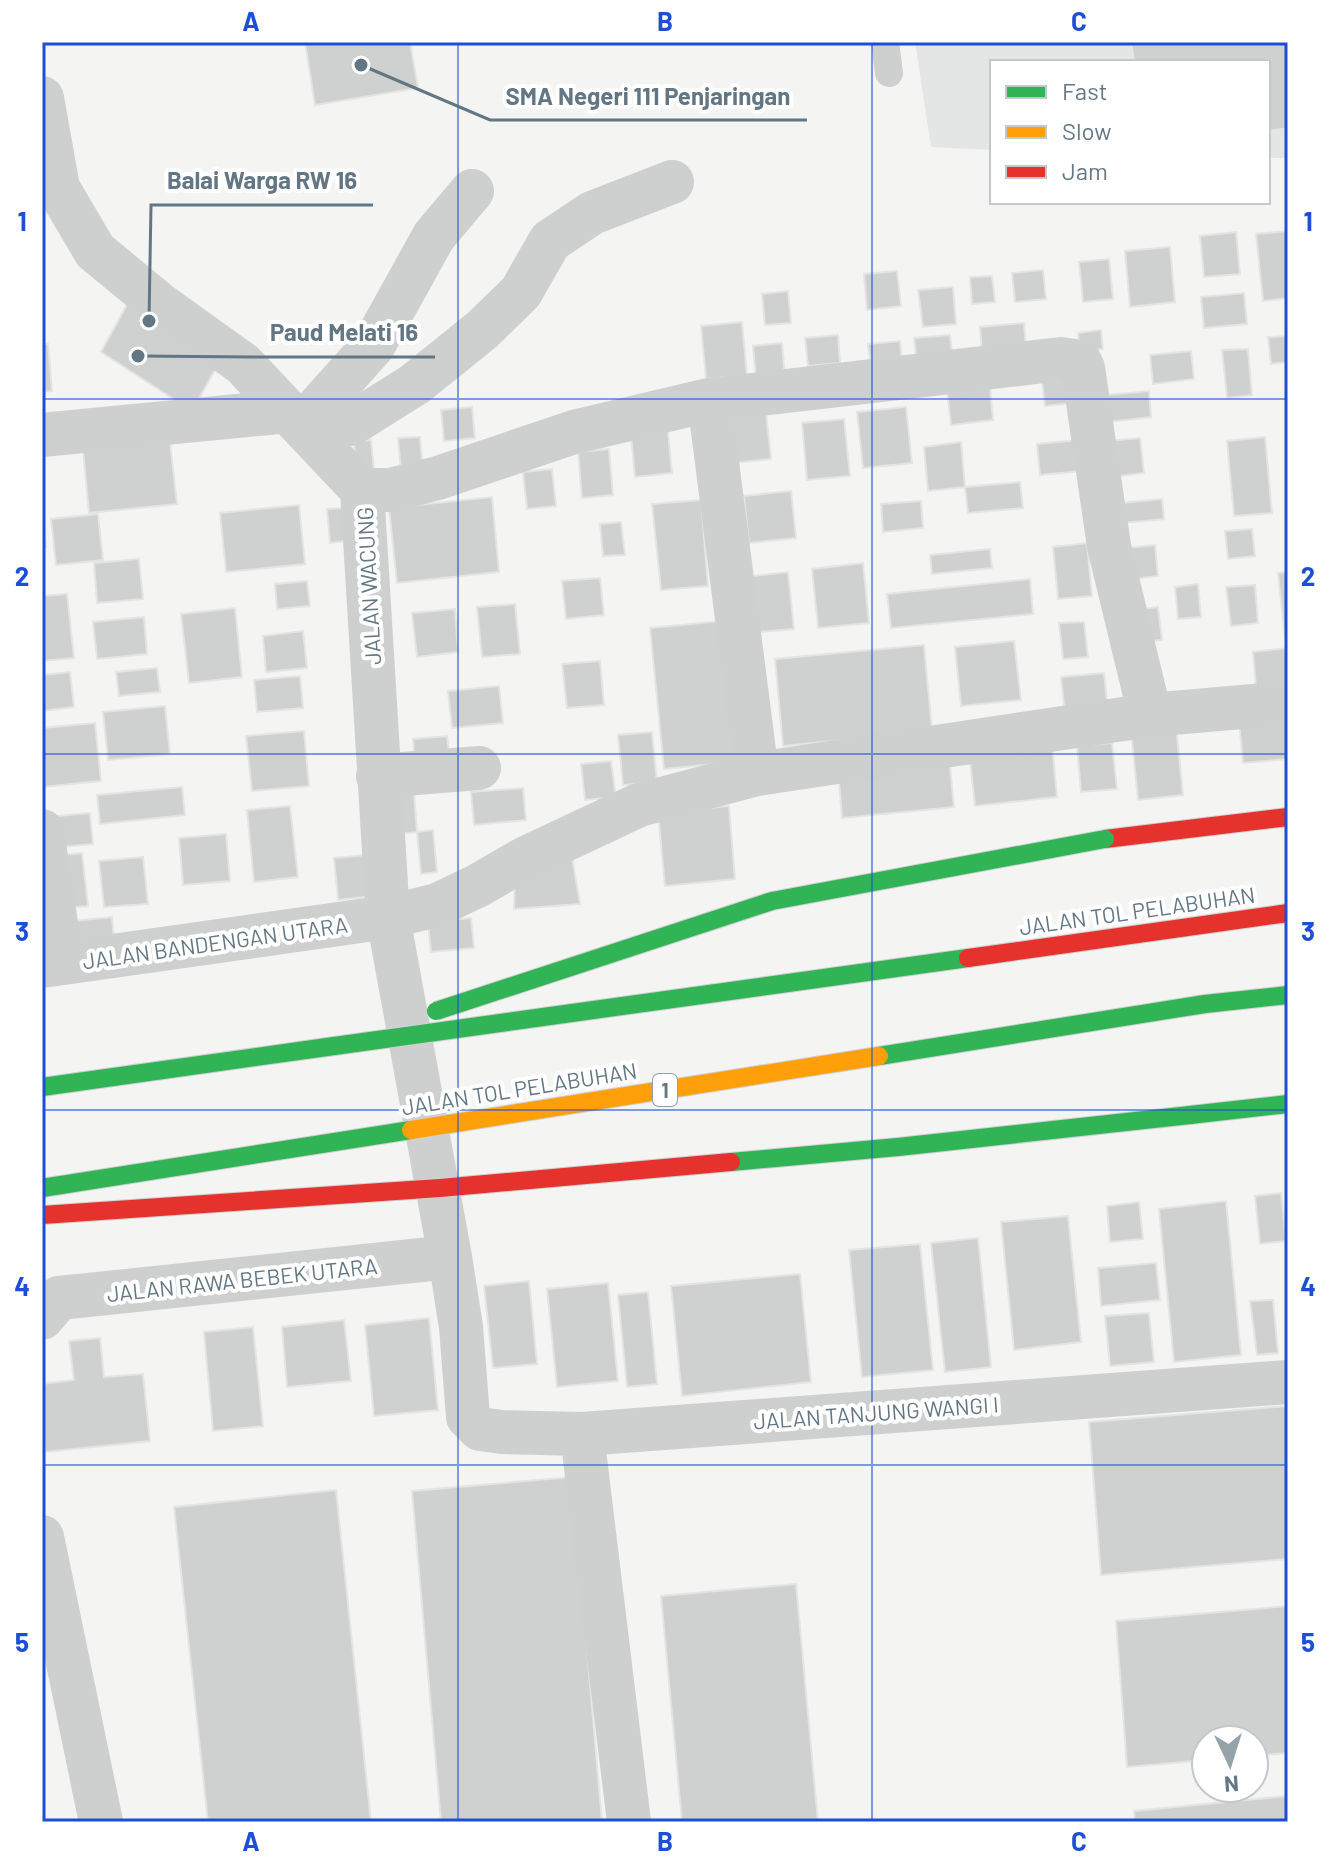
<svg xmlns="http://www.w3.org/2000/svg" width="1330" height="1864" font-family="Barlow,sans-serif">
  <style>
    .built { fill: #e4e6e5 }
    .building { fill: #cfd0d0; stroke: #e4e4e2; stroke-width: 2 }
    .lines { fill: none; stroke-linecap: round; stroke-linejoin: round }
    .fast-casing { stroke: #cfd0d1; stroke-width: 20 }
    .jam-casing { stroke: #cfd0d1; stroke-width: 20 }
    .lane { stroke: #cecfcf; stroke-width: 28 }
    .street { stroke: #cecfcf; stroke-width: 44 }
    .fast { stroke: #30b455; stroke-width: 18 }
    .jam { stroke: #e5322d; stroke-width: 18 }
    .fast-bridge-casing { stroke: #cfd0d1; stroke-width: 20; stroke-linecap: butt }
    .slow-bridge-casing { stroke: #cfd0d1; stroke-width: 20; stroke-linecap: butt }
    .jam-bridge-casing { stroke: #cfd0d1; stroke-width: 20; stroke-linecap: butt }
    .fast-bridge { stroke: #30b455; stroke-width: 18 }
    .slow-bridge { stroke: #ff9f0a; stroke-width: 18 }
    .jam-bridge { stroke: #e5322d; stroke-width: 18 }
    .grid { fill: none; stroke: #1d4ed8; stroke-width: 2; stroke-opacity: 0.55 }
    .labels { text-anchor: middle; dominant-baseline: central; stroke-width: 8; stroke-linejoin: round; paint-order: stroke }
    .shield { fill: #fff; stroke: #929fa9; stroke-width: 2 }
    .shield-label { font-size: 20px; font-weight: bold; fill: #637684 }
    .street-label { font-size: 22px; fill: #637684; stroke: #fff }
    .leader { fill: none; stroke: #637684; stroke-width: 3 }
    .callout-dot { fill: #637684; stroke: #fff; stroke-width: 3 }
    .callout-label { font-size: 24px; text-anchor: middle; font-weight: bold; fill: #637684; stroke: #fff; stroke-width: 8; stroke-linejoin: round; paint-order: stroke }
    .neatline { fill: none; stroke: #1d4ed8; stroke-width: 3 }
    .grid-label { font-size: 26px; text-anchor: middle; font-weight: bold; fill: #1d4ed8 }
  </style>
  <rect width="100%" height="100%" fill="#f4f4f2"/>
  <path class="built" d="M915 42H1288V158H1268V62H992V150L931 147Z"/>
  <path class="building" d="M305 42H410L418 88 315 105Z
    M1131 42H1288V128L1268 131V62H1134Z
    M1288 231V298L1263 301 1256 234Z
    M1236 232 1240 274 1204 277 1200 236Z
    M1170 247 1175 302 1130 307 1125 251Z
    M1109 259 1113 299 1083 302 1079 262Z
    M1043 270 1046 299 1015 302 1012 273Z
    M897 271 901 306 867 310 864 274Z
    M992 276 995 302 972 304 970 277Z
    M953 287 956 324 923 327 918 290Z
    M135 290 225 352 192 411 101 352Z
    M788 291 791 323 765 325 762 294Z
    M1244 293 1247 324 1204 328 1201 297Z
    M742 322 747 375 706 379 701 326Z
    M1024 323 1027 361 983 365 980 327Z
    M1101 330 1103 349 1080 351 1078 333Z
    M838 335 840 363 808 366 805 338Z
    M950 335 953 361 917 364 914 338Z
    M1288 336V362L1271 364 1268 337Z
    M900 341 903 373 872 376 868 344Z
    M782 343 785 378 756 380 753 346Z
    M42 344H48L52 391 42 392Z
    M1248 349 1252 395 1227 398 1222 350Z
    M1191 351 1194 379 1153 384 1150 355Z
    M1070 379 1072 403 1045 406 1042 382Z
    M990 387 993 420 951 425 947 391Z
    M1149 391 1151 417 1099 423 1096 396Z
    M472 407 475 438 444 441 441 410Z
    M906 407 912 463 863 468 857 412Z
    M766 412 771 459 733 463 728 415Z
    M844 419 850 476 807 480 802 423Z
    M667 422 672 473 635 477 630 425Z
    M420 437 423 470 401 471 398 438Z
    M1265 437 1272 513 1234 516 1227 441Z
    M1140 438 1144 473 1103 478 1099 442Z
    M371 440 375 480 358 481 354 442Z
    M1078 440 1081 471 1040 475 1037 444Z
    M170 442 177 504 89 513 83 450Z
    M961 442 965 487 928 491 924 447Z
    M609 449 613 495 582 498 578 452Z
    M552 469 556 506 527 509 523 472Z
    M1020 482 1023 508 968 513 965 487Z
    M791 491 796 538 749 543 744 496Z
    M492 497 499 572 397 583 389 508Z
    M1162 499 1164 519 1123 523 1121 503Z
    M701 500 708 586 661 590 652 504Z
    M921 501 923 528 883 532 881 504Z
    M299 505 305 564 226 572 220 513Z
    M349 508 352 540 330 543 327 509Z
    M42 509 46 547H42Z
    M98 514 103 560 56 565 51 519Z
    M621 522 625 555 603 556 600 524Z
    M1252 529 1255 556 1228 559 1225 531Z
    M1087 543 1092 596 1058 599 1053 547Z
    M1155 545 1158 576 1119 581 1116 549Z
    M990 549 992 568 932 574 930 555Z
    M139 559 143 599 97 603 94 563Z
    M863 563 869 623 818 628 812 569Z
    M788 572 794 629 749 633 744 577Z
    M1288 572V638H1285L1278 573Z
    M600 578 604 615 566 619 562 581Z
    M1030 579 1033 614 891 628 887 594Z
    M307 581 310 606 277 609 275 584Z
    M1198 584 1201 617 1178 619 1175 587Z
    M1255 585 1258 623 1231 626 1226 587Z
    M67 594 74 658 42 661V596Z
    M515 604 520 654 482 657 477 607Z
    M1158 607 1162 640 1137 642 1134 610Z
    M235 608 242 677 189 683 181 614Z
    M455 609 458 652 417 657 412 613Z
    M144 617 147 654 97 659 93 622Z
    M721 621 735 762 664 769 650 628Z
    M1084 622 1088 657 1063 659 1059 623Z
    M303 631 307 668 266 672 263 636Z
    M1014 641 1021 700 961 706 955 647Z
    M924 645 932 731 783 746 775 659Z
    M1288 648V695L1257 699 1253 652Z
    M600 661 604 705 567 708 562 664Z
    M157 668 160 692 119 696 116 672Z
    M70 672 74 707 42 711V675Z
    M1104 673 1109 720 1066 724 1061 677Z
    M300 676 303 708 257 712 254 680Z
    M499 686 503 723 452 728 448 691Z
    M165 706 170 754 108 760 103 712Z
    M1285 706 1288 759 1243 763 1238 711Z
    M1175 716 1183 795 1138 800 1130 721Z
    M95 723 101 781 42 787V728Z
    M304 731 309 786 252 791 246 736Z
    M652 732 657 782 623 785 618 735Z
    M447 736 451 767 416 772 413 739Z
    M1112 743 1117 789 1081 792 1077 746Z
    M1052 744 1057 797 975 806 969 752Z
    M949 757 954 807 842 818 838 768Z
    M611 761 616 797 585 800 581 764Z
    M182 787 185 815 100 824 97 795Z
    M523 788 526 820 474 825 471 792Z
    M414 792 417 832 387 835 382 795Z
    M290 806 298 877 254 882 247 810Z
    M729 806 735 879 665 886 658 813Z
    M90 813 93 844 50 848 47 817Z
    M433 830 437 872 421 874 417 832Z
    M226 834 230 881 183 885 179 838Z
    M571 851 580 904 514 909 515 870Z
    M82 853 88 906 58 909 53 856Z
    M377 854 382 895 338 900 334 858Z
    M143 857 148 904 104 907 99 861Z
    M112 917 115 952 68 956 64 922Z
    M471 918 474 948 431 952 428 922Z
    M1281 1193 1286 1241 1260 1244 1255 1196Z
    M1226 1201 1241 1355 1174 1362 1159 1209Z
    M1139 1202 1143 1239 1110 1242 1107 1206Z
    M1068 1216 1081 1342 1014 1350 1001 1222Z
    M978 1238 991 1367 945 1372 931 1243Z
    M920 1244 933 1370 862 1377 849 1250Z
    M1156 1263 1160 1300 1101 1306 1098 1268Z
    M800 1274 811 1382 682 1396 671 1286Z
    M529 1281 537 1364 493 1368 484 1286Z
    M608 1283 618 1381 557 1387 547 1289Z
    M648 1292 657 1384 627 1387 618 1295Z
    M1273 1300 1278 1353 1257 1355 1250 1301Z
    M1149 1313 1154 1362 1110 1366 1105 1316Z
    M429 1318 438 1410 374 1416 365 1325Z
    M344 1320 351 1381 287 1387 282 1327Z
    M253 1327 263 1426 213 1431 204 1332Z
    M100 1338 104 1377 143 1374 150 1441 45 1452 42 1384 74 1380 69 1341Z
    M1288 1406V1559L1101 1575 1089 1422Z
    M572 1477 602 1822H441L412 1491Z
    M336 1490 371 1822H208L174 1507Z
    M796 1584 818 1822H682L661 1596Z
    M1288 1606V1753L1254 1756V1740H1206V1760L1127 1767 1116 1621Z
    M1288 1796V1822H1135L1134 1811Z"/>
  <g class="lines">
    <g class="fast-casing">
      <path id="fast" d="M42 1087 327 1047
        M1190 1115 1288 1104"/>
    </g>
    <g class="jam-casing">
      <path id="jam" d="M1105 839 1288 817"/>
    </g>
    <path class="lane" d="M885 42 889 73"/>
    <path class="street" d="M42 98 58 188 95 251 158 303 243 364 362 490 388 917 450 1257 461 1327 468 1417 480 1429 502 1432 582 1434 1288 1382
      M709 400 757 774 1150 715 1288 703
      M302 425 373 346 434 236 472 191
      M311 434 353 423 415 384 482 330 521 292 550 241 592 213 672 182
      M42 435 288 411
      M362 490H390L438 478 574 432 709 400 1061 359 1080 362 1083 368 1109 546 1150 715
      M378 776 479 768
      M42 831 62 963
      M42 966 388 917 437 905 477 886 524 859 639 805 757 774
      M42 1318 59 1298 450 1257
      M582 1434 629 1822
      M42 1537 101 1822"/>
    <use href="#fast" class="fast"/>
    <use href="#jam" class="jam"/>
    <g class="fast-bridge-casing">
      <path id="fast-bridge" d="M436 1011 772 901 1105 839
        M327 1047 968 958
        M879 1056 1205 1004 1288 995
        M731 1162 898 1147 1190 1115
        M42 1188 411 1130"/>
    </g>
    <g class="slow-bridge-casing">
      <path id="slow-bridge" d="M411 1130 879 1056"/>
    </g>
    <g class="jam-bridge-casing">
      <path id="jam-bridge" d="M968 958 1288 913
        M42 1215 440 1188 731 1162"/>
    </g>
    <use href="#fast-bridge" class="fast-bridge"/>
    <use href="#slow-bridge" class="slow-bridge"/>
    <use href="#jam-bridge" class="jam-bridge"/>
  </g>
  <path class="grid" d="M458 42V1822M872 42V1822M42 399H1288M42 754H1288M42 1110H1288M42 1465H1288"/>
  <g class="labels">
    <rect class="shield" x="653" y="1074" width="24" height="32" rx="6"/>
    <g class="shield-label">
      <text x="665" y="1090">1</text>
    </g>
    <g class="street-label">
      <text transform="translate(368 586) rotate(-93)">JALAN WACUNG</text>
      <text transform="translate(1137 910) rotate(-8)">JALAN TOL PELABUHAN</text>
      <text transform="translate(215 942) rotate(-8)">JALAN BANDENGAN UTARA</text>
      <text transform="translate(519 1088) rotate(-9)">JALAN TOL PELABUHAN</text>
      <text transform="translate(242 1279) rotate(-6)">JALAN RAWA BEBEK UTARA</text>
      <text transform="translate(876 1412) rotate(-4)">JALAN TANJUNG WANGI I</text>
    </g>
  </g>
  <path class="leader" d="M361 65L490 120H807M149 321L151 205H373M138 356L254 357H435"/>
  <g class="callout-dot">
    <circle cx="361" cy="65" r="8"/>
    <circle cx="149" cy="321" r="8"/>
    <circle cx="138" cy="356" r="8"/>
  </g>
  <g class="callout-label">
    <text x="648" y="105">SMA Negeri 111 Penjaringan</text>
    <text x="262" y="189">Balai Warga RW 16</text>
    <text x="344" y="341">Paud Melati 16</text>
  </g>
  <rect width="1330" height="1864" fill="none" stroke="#ffffff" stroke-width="88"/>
  <rect x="990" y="60" width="280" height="144" fill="#ffffff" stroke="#c1c8ce" stroke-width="2"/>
  <rect x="1006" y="86" width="40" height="12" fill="#30b455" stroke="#c1c8ce" stroke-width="2"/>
  <text x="1062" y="100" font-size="24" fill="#637684">Fast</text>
  <rect x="1006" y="126" width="40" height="12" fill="#ff9f0a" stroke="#c1c8ce" stroke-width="2"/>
  <text x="1062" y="140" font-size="24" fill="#637684">Slow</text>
  <rect x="1006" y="166" width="40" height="12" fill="#e5322d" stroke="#c1c8ce" stroke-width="2"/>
  <text x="1062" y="180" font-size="24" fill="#637684">Jam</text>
  <g transform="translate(1230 1764) rotate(176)"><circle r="38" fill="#ffffff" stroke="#c1c8ce" stroke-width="2"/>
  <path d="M0-6L14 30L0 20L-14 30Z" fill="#96a2aa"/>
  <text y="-12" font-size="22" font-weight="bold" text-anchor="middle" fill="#637684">N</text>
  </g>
  <rect x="44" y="44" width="1242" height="1776" class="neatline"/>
  <g class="grid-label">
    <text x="251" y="31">A</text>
    <text x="665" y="31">B</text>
    <text x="1079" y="31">C</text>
    <text x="22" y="231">1</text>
    <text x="1308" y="231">1</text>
    <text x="22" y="586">2</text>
    <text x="1308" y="586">2</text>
    <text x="22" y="941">3</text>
    <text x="1308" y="941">3</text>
    <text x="22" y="1296">4</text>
    <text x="1308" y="1296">4</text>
    <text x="22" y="1652">5</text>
    <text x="1308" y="1652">5</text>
    <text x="251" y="1851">A</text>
    <text x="665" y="1851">B</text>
    <text x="1079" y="1851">C</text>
  </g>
</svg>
